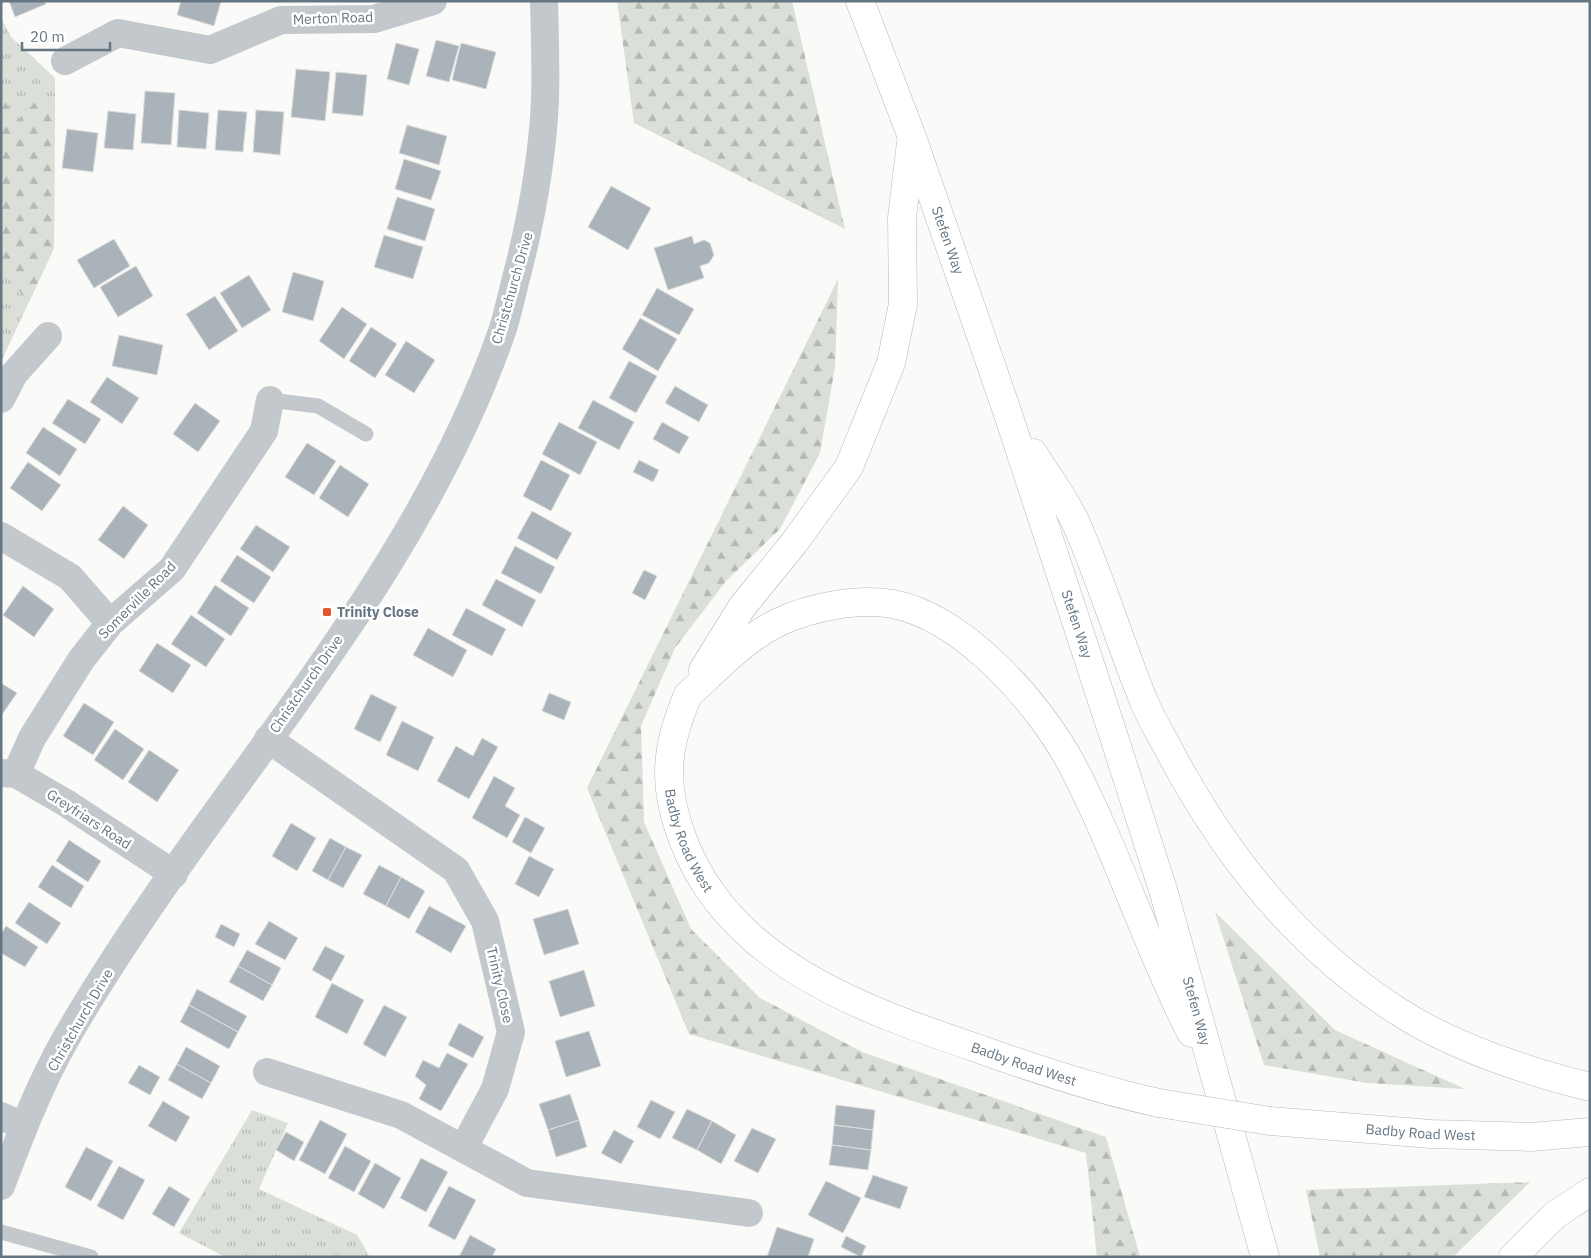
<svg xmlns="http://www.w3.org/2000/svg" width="1591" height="1258" font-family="'IBM Plex Sans',sans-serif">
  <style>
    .grass { fill: url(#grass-tufts) }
    .forest { fill: url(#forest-firs) }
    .building { fill: #aab3b9; stroke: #dcdcda }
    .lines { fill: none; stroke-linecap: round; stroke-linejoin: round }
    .primary-casing { stroke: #b5babe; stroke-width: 29 }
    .trunk-casing { stroke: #b4b9bd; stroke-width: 29 }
    .service { stroke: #c3c8cc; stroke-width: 15 }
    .minor { stroke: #c3c8cc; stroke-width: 28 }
    .tertiary { stroke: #c3c8cc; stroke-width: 28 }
    .primary { stroke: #fff; stroke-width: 28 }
    .trunk { stroke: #fff; stroke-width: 28 }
    .primary-bridge-casing { stroke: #b5babe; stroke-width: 29; stroke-linecap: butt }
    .primary-bridge { stroke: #fff; stroke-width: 28 }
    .poi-dot { fill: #e4572e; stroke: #fff; stroke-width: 2 }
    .labels { text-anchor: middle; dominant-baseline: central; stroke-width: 5; stroke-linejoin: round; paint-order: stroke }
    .street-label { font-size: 14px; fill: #657683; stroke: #fff }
    .poi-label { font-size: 14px; font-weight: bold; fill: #657683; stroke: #fff; text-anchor: start }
  </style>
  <defs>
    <pattern id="grass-tufts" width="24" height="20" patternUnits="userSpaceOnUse" patternTransform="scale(1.25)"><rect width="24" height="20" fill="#dadfd7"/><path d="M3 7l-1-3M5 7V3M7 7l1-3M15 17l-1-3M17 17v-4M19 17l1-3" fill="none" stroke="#b4b9b4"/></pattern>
    <pattern id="forest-firs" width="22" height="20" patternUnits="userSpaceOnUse" patternTransform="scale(1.25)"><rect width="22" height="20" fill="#dadfd7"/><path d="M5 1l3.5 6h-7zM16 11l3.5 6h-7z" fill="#b4b9b4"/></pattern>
  </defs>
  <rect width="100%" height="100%" fill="#fafaf8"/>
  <path class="grass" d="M1 18 11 37 55 78 54 248 1 362Z
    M252 1110 288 1123 259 1189 357 1235 370 1257H225L179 1233Z"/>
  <path class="forest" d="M617 1H792L845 229 634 123Z
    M1 95 17 121 34 103 55 100 54 248 29 302 1 270Z
    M838 279 835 367 820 453 780 529 726 581 675 648 641 726 644 822 691 929 760 998 862 1052 1106 1137 1140 1257H1097L1086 1153 689 1034 587 788Z
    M1215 912 1335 1030 1465 1089 1367 1083 1264 1065Z
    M1530 1182 1453 1257H1320L1306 1190Z"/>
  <path class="building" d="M9 1H45L46 4 15 17Z
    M181 1H221L214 26 177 15Z
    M436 40 459 46 449 82 426 76Z
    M396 43 419 49 409 85 387 79Z
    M461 43 496 52 486 89 452 80Z
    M296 69 330 72 325 121 291 117Z
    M336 72 367 75 363 116 332 113Z
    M145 91 175 93 171 145 141 143Z
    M179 110 209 113 206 149 177 147Z
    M218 110 247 112 243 152 215 150Z
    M256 110 284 112 280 155 253 152Z
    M108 111 136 114 133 150 104 148Z
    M407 125 447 136 439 165 399 153Z
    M67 129 98 133 93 172 62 168Z
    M404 159 441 171 431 200 395 189Z
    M611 186 651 208 628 250 588 227Z
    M397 197 435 209 425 241 387 229Z
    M384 235 423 247 413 279 374 267Z
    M692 236 694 244 704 240 710 243 714 255 709 263 700 266 704 278 668 290 654 248Z
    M114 239 130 266 94 288 77 260Z
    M136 266 153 296 118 317 100 287Z
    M293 272 324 281 313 321 282 312Z
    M249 275 271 310 242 328 220 293Z
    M657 288 694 309 679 335 642 315Z
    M215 296 238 331 209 350 186 314Z
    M342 307 367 324 344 359 319 341Z
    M640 318 677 339 658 371 622 349Z
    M371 327 397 344 375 378 349 361Z
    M119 335 163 345 157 375 112 366Z
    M406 341 435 360 414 393 385 375Z
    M629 361 657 376 636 413 609 398Z
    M107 377 139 398 122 424 90 402Z
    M675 386 708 405 699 422 665 403Z
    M68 399 101 419 85 444 52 423Z
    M593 400 634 422 619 450 578 428Z
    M195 403 220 421 198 452 173 434Z
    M559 422 597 442 580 475 542 454Z
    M662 422 689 437 679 454 653 439Z
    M43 427 77 449 60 476 26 453Z
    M307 443 336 461 314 495 285 477Z
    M541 460 570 475 551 511 523 496Z
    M639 460 659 470 653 482 633 472Z
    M28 462 61 485 42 511 10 488Z
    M340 465 369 484 348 517 319 498Z
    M123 506 148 525 124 559 98 540Z
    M532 511 572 533 557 560 517 538Z
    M256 525 290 547 273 572 240 549Z
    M515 546 555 567 541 594 501 573Z
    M237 555 271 577 254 603 220 581Z
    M644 570 657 576 645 600 632 593Z
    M496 579 536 600 522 627 482 605Z
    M215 585 249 608 231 636 197 613Z
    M23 586 54 609 34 637 3 615Z
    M466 608 506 629 492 656 452 635Z
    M191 615 225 639 206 667 171 644Z
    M428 628 467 650 453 677 413 655Z
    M157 643 191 665 173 693 139 671Z
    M1 683 17 693 1 716Z
    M549 693 571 702 564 720 542 711Z
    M371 694 397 707 380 742 354 729Z
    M84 703 114 722 93 755 63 736Z
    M402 721 434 737 418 771 386 755Z
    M115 729 144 749 123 780 94 760Z
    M482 738 498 747 469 799 437 781 456 746 473 756Z
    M149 750 179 770 157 802 128 782Z
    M494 776 515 788 505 806 520 815 507 838 472 818Z
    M525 817 545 828 531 853 512 842Z
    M291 823 316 838 297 871 272 856Z
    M330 838 346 847 328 880 312 871Z
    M69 840 101 861 88 882 56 861Z
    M346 847 362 855 343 888 328 880Z
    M529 856 554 869 539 897 515 884Z
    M52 865 84 886 71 908 38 887Z
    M379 865 401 877 386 906 363 894Z
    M401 877 425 891 409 919 386 906Z
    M29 902 61 923 47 944 15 923Z
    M429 906 466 926 451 953 415 932Z
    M568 909 579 944 544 955 533 919Z
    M269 921 298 938 285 960 255 944Z
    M221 924 240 934 234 947 215 937Z
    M6 926 38 947 25 967 1 953V934Z
    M325 946 345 956 331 981 312 970Z
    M247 950 281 968 272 985 238 966Z
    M238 966 272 985 263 1001 229 982Z
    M584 970 595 1006 560 1017 549 981Z
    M332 983 364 1000 347 1034 315 1017Z
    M197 989 247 1016 238 1032 189 1005Z
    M189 1005 238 1032 229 1049 180 1022Z
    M384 1005 407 1017 385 1057 363 1044Z
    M459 1023 484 1037 473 1058 448 1045Z
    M589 1031 601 1066 566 1077 555 1041Z
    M186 1047 220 1066 211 1083 177 1064Z
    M447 1053 468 1064 441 1111 419 1099 426 1085 415 1076 423 1060 439 1068Z
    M177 1064 211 1083 202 1099 168 1080Z
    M139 1065 160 1077 150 1095 128 1083Z
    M570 1094 579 1120 548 1130 539 1104Z
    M651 1100 675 1112 660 1139 637 1127Z
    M163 1101 190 1117 176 1142 148 1126Z
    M836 1105 875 1110 873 1130 834 1125Z
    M687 1109 712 1121 697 1150 672 1138Z
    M320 1120 347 1134 325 1174 299 1160Z
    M579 1120 587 1147 556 1157 548 1130Z
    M712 1121 736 1135 721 1164 697 1150Z
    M834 1125 873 1130 871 1150 832 1145Z
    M752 1128 776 1139 758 1173 734 1161Z
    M614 1130 634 1141 621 1164 601 1153Z
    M286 1132 304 1142 294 1161 276 1150Z
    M832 1145 871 1150 868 1170 829 1165Z
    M345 1146 371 1161 354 1192 328 1178Z
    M86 1147 113 1161 91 1201 65 1187Z
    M421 1158 448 1172 426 1212 400 1198Z
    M375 1163 401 1178 384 1209 358 1194Z
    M119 1166 145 1180 123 1220 97 1206Z
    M873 1175 908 1187 900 1209 864 1197Z
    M826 1181 861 1198 843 1233 808 1215Z
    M169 1186 190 1199 174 1227 152 1214Z
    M449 1186 476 1200 455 1240 428 1226Z
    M777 1227 814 1239 808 1257H767Z
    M470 1235 496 1249 492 1257H459Z
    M846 1236 866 1246 861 1257 841 1247Z"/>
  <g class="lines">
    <g class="primary-casing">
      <g id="primary">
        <path id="s1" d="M688 695C666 746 662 783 682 837 728 964 865 1010 982 1050 1041 1071 1099 1090 1159 1103"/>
        <path id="s2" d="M1270 1121 1431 1134 1531 1137 1590 1132"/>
      </g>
    </g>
    <g class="trunk-casing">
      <g id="trunk">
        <path id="s3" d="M860 1 912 137 1008 414 1113 734 1164 893 1265 1257"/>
        <path d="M1033 453C1047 475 1064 498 1075 521 1102 581 1120 644 1145 704 1152 721 1162 736 1170 752 1224 854 1298 947 1396 1010 1451 1046 1526 1071 1590 1087"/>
        <path d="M703 670 742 607 794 543 849 467 891 363 903 304 902 218 911 143"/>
        <path d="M688 695C717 669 744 639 779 622 811 607 858 598 893 604 964 618 1038 702 1071 763 1117 850 1146 945 1191 1033"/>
        <path d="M1513 1257 1555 1215 1590 1192"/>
      </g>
    </g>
    <path class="service" d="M270 400 318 406 366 434
      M1 1232 91 1257"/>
    <path class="minor" d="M65 61 118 33 210 50 281 20 374 19 433 1
      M1 399 14 374 48 336
      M1 536 70 577 110 623
      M268 739 456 870 485 921 511 1032 495 1089 464 1147
      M1 773 16 774 66 803 174 874
      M16 774 32 738 81 660 110 623 172 569 264 431 270 400
      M267 1072 401 1115 527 1183 749 1213
      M1 1116 23 1126"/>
    <path class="tertiary" d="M1 1186C20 1136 39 1086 65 1040 202 801 407 600 500 337 506 321 510 303 514 286 530 226 542 164 545 101 546 68 545 35 544 1"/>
    <use href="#primary" class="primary"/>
    <use href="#trunk" class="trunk"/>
    <g class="primary-bridge-casing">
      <path id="primary-bridge" d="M1159 1103 1270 1121"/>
    </g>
    <use href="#primary-bridge" class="primary-bridge"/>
  </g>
  <rect class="poi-dot" x="322" y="607" width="10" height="10" rx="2.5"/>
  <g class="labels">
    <g class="street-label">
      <text transform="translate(333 18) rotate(-2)">Merton Road</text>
      <text stroke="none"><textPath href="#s3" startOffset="255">Stefen Way</textPath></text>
      <text transform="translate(512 288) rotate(-74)">Christchurch Drive</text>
      <text transform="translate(137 600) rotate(-45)">Somerville Road</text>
      <text stroke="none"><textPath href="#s3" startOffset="660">Stefen Way</textPath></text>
      <text transform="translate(306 684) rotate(-55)">Christchurch Drive</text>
      <text transform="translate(89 819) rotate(33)">Greyfriars Road</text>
      <text stroke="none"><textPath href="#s1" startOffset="152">Badby Road West</textPath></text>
      <text transform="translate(500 985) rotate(77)">Trinity Close</text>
      <text stroke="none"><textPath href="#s3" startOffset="1065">Stefen Way</textPath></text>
      <text transform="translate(80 1020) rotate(-60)">Christchurch Drive</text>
      <text stroke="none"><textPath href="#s1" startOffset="572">Badby Road West</textPath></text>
      <text stroke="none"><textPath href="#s2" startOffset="151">Badby Road West</textPath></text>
    </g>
    <g class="poi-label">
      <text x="337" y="612">Trinity Close</text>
    </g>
  </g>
  <rect width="1591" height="1258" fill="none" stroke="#657683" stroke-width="5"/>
  <path d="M22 42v8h88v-8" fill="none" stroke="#657683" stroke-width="2.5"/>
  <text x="30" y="42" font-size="15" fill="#657683" stroke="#ffffff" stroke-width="4" paint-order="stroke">20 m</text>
</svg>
